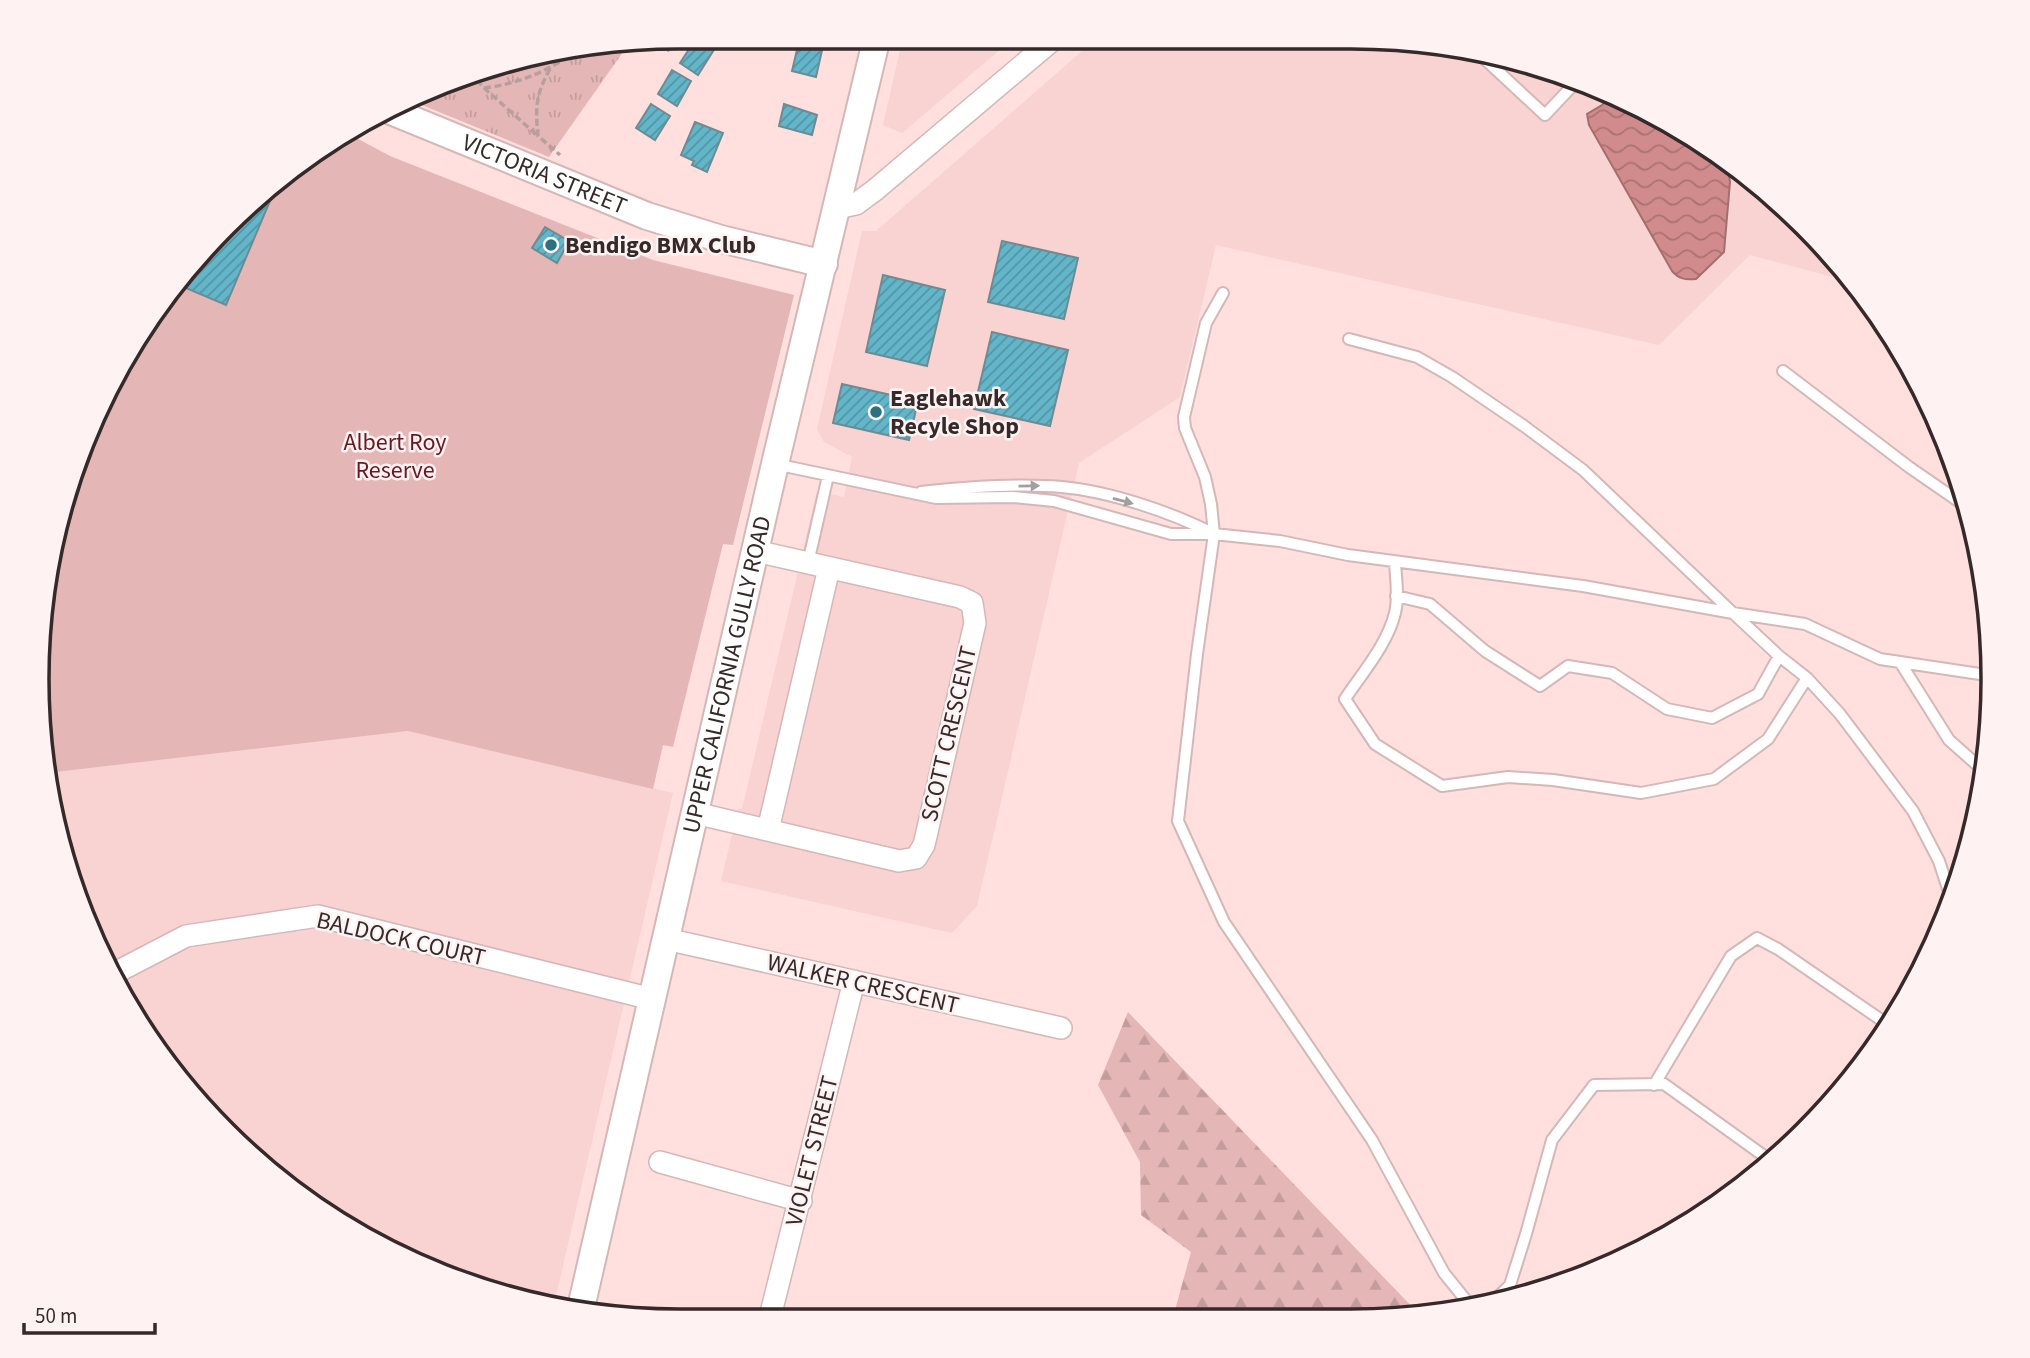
<svg xmlns="http://www.w3.org/2000/svg" width="2030" height="1358" font-family="'Source Sans 3',sans-serif">
  <style>
    .built { fill: #f9d2d2 }
    .grass { fill: url(#grass-tufts) }
    .forest { fill: url(#forest-firs) }
    .park { fill: #e5b6b6 }
    .water { fill: url(#water-waves); stroke: #a26e6e; stroke-width: 2 }
    .building { fill: url(#building-hatch); stroke: #6e8b92; stroke-width: 2 }
    .lines { fill: none; stroke-linecap: round; stroke-linejoin: round }
    .service-casing { stroke: #d5b7b7; stroke-width: 14 }
    .minor-casing { stroke: #d5b7b7; stroke-width: 24 }
    .tertiary-casing { stroke: #d5b7b7; stroke-width: 30 }
    .path { stroke: #b89f9f; stroke-width: 3.5; stroke-dasharray: 7 3.5; stroke-linecap: butt }
    .service { stroke: #fff; stroke-width: 10 }
    .minor { stroke: #fff; stroke-width: 21 }
    .tertiary { stroke: #fff; stroke-width: 26 }
    .oneway { fill: #a49f9f }
    .poi-dot { fill: #2b717f; stroke: #fff2f2; stroke-width: 2.5 }
    .labels { text-anchor: middle; dominant-baseline: central; stroke-width: 5; stroke-linejoin: round; paint-order: stroke }
    .street-label { font-size: 24px; fill: #352929; stroke: #fff2f2 }
    .poi-label { font-size: 24px; font-weight: bold; fill: #352929; stroke: #fff2f2; text-anchor: start }
    .park-label { font-size: 24px; fill: #691722; stroke: #fff2f2 }
    .rim { fill: none; stroke: #352929; stroke-width: 3.5 }
  </style>
  <defs>
    <pattern id="grass-tufts" width="24" height="20" patternUnits="userSpaceOnUse" patternTransform="scale(1.75)"><rect width="24" height="20" fill="#e5b6b6"/><path d="M3 7l-1-3M5 7V3M7 7l1-3M15 17l-1-3M17 17v-4M19 17l1-3" fill="none" stroke="#c59c9c"/></pattern>
    <pattern id="forest-firs" width="22" height="20" patternUnits="userSpaceOnUse" patternTransform="scale(1.75)"><rect width="22" height="20" fill="#e5b6b6"/><path d="M5 1l3.5 6h-7zM16 11l3.5 6h-7z" fill="#c59c9c"/></pattern>
    <pattern id="water-waves" width="16" height="10" patternUnits="userSpaceOnUse" patternTransform="scale(1.75)"><rect width="16" height="10" fill="#d18b8c"/><path d="M0 5q4-4 8 0t8 0" fill="none" stroke="#aa7272"/></pattern>
    <pattern id="building-hatch" width="6" height="6" patternUnits="userSpaceOnUse" patternTransform="scale(1.75)"><rect width="6" height="6" fill="#63b6c9"/><path d="M-1 1l2-2M0 6l6-6M5 7l2-2" fill="none" stroke="#5294a3"/></pattern>
  </defs>
  <rect width="100%" height="100%" fill="#ffe0df"/>
  <path class="built" d="M903 37H1015L902 133 883 125Z
    M1098 37H1351L1476 49 1635 103 1805 225 1852 282 1750 255 1659 345 1216 245 1180 397 1079 463 977 906 952 933 721 881 738 809H742L817 491 844 497 852 457 824 442 817 429 862 231H876Z
    M1931 408 1944 433 1960 484 1945 473Z
    M408 731 673 793 553 1309 395 1255 225 1133 123 1000 49 805 47 773Z"/>
  <path class="grass" d="M628 45 549 157 412 101 473 71Z"/>
  <path class="forest" d="M1128 1012 1419 1314 1351 1321H1172L1191 1252 1141 1215 1140 1162 1098 1085Z"/>
  <path class="park" d="M347 133 390 156 653 260 794 295 733 545 723 544 673 747 663 745 653 789 408 731 47 773 38 637 85 434 170 288 322 145Z"/>
  <path class="water" d="M1610 95 1635 103 1728 169 1730 182 1724 252 1696 279C1685 280 1679 279 1672 271L1589 125 1587 114 1602 105Z"/>
  <path class="building" d="M697 37 715 48 698 75 680 63Z
    M800 37H825L816 77 792 71Z
    M672 70 691 81 677 106 658 94Z
    M651 104 670 116 655 140 636 128Z
    M784 104 817 115 812 135 779 126Z
    M695 122 723 133 707 172 692 165 694 161 681 155Z
    M275 189 226 305 174 283Z
    M545 227 569 241 557 263 532 248Z
    M1002 241 1078 258 1064 319 988 302Z
    M883 275 945 290 927 366 866 352Z
    M992 332 1068 350 1050 426 974 409Z
    M842 384 918 401 909 440 833 423Z"/>
  <g class="lines">
    <g class="service-casing">
      <path id="service" d="M1474 49 1545 115 1575 83
        M1223 293 1206 323 1184 417 1185 428 1205 477 1211 504 1214 534 1197 654 1178 821 1224 922 1372 1140 1444 1273 1473 1309
        M1349 339 1417 357 1452 377 1524 426 1583 470 1733 613 1805 624 1880 659 1993 676
        M1783 371 1909 467 1967 507
        M775 464 936 498 1013 497 1054 501 1171 534H1214L1280 541 1348 555 1583 586 1733 613 1779 656 1807 678 1840 714 1913 811 1939 861 1952 901
        M921 492C966 487 1016 483 1062 487 1108 491 1171 512 1212 533
        M808 563 828 476
        M1395 563C1396 579 1399 597 1395 613 1387 645 1363 672 1345 699L1375 744 1442 786 1508 777 1553 780 1641 793 1714 779 1768 739 1807 678
        M1396 596 1430 604 1485 651 1540 686 1568 666 1612 673 1667 709 1712 718 1758 694 1779 656
        M1900 662 1949 740 1984 771
        M1654 1085 1731 956 1757 938 1778 949 1890 1026
        M1490 1305 1510 1285 1526 1234 1552 1140 1594 1085 1664 1084 1771 1161"/>
    </g>
    <g class="minor-casing">
      <path id="minor" d="M837 208 856 204 875 190 1056 37
        M695 813 899 861 916 858 924 845 975 623 972 603 960 597 755 551
        M768 830 829 568
        M666 939 1061 1028
        M113 974 186 936 318 916 652 999
        M660 1162 801 1201
        M769 1321 854 981"/>
    </g>
    <g class="tertiary-casing">
      <g id="tertiary">
        <path id="s1" d="M391 111 647 216 721 239 824 264"/>
        <path id="s2" d="M580 1312 775 464 877 37"/>
      </g>
    </g>
    <path class="path" d="M655 41 670 51
      M550 69C536 94 535 107 538 136L560 155
      M470 72 484 88 538 136
      M484 88C517 84 543 73 571 55"/>
    <use href="#service" class="service"/>
    <use href="#minor" class="minor"/>
    <use href="#tertiary" class="tertiary"/>
  </g>
  <defs><path id="oneway-solid" d="M-6-.8H1V-3.2L6.5 0L1 3.2V.8H-6Z" transform="scale(1.75)"/></defs>
  <g class="oneway">
    <use href="#oneway-solid" transform="translate(1029 486) rotate(-1)"/>
    <use href="#oneway-solid" transform="translate(1123 501) rotate(15)"/>
  </g>
  <g class="poi-dot">
    <circle cx="551" cy="245" r="7"/>
    <circle cx="876" cy="412" r="7"/>
  </g>
  <g class="labels">
    <g class="street-label">
      <text stroke="none"><textPath href="#s1" startOffset="166">VICTORIA STREET</textPath></text>
      <text stroke="none"><textPath href="#s2" startOffset="654">UPPER CALIFORNIA GULLY ROAD</textPath></text>
      <text transform="translate(949 734) rotate(-77)">SCOTT CRESCENT</text>
      <text transform="translate(401 939) rotate(13)">BALDOCK COURT</text>
      <text transform="translate(863 984) rotate(13)">WALKER CRESCENT</text>
      <text transform="translate(812 1151) rotate(-76)">VIOLET STREET</text>
    </g>
    <g class="poi-label">
      <text x="565" y="245">Bendigo BMX Club</text>
      <text x="890" y="398">Eaglehawk<tspan x="890" dy="28">Recyle Shop</tspan></text>
    </g>
    <g class="park-label">
      <text x="395" y="442">Albert Roy<tspan x="395" dy="28">Reserve</tspan></text>
    </g>
  </g>
  <path d="M0 0H2030V1358H0ZM679 49H1351A630 630 0 0 1 1981 679V679A630 630 0 0 1 1351 1309H679A630 630 0 0 1 49 679V679A630 630 0 0 1 679 49Z" fill="#fff2f2" fill-rule="evenodd"/>
  <path class="rim" d="M679 49H1351A630 630 0 0 1 1981 679V679A630 630 0 0 1 1351 1309H679A630 630 0 0 1 49 679V679A630 630 0 0 1 679 49Z"/>
  <path d="M24 1323v10h131v-10" fill="none" stroke="#352929" stroke-width="3.5"/>
  <text x="35" y="1323" font-size="21" fill="#352929" stroke="#fff2f2" stroke-width="5" paint-order="stroke">50 m</text>
</svg>
